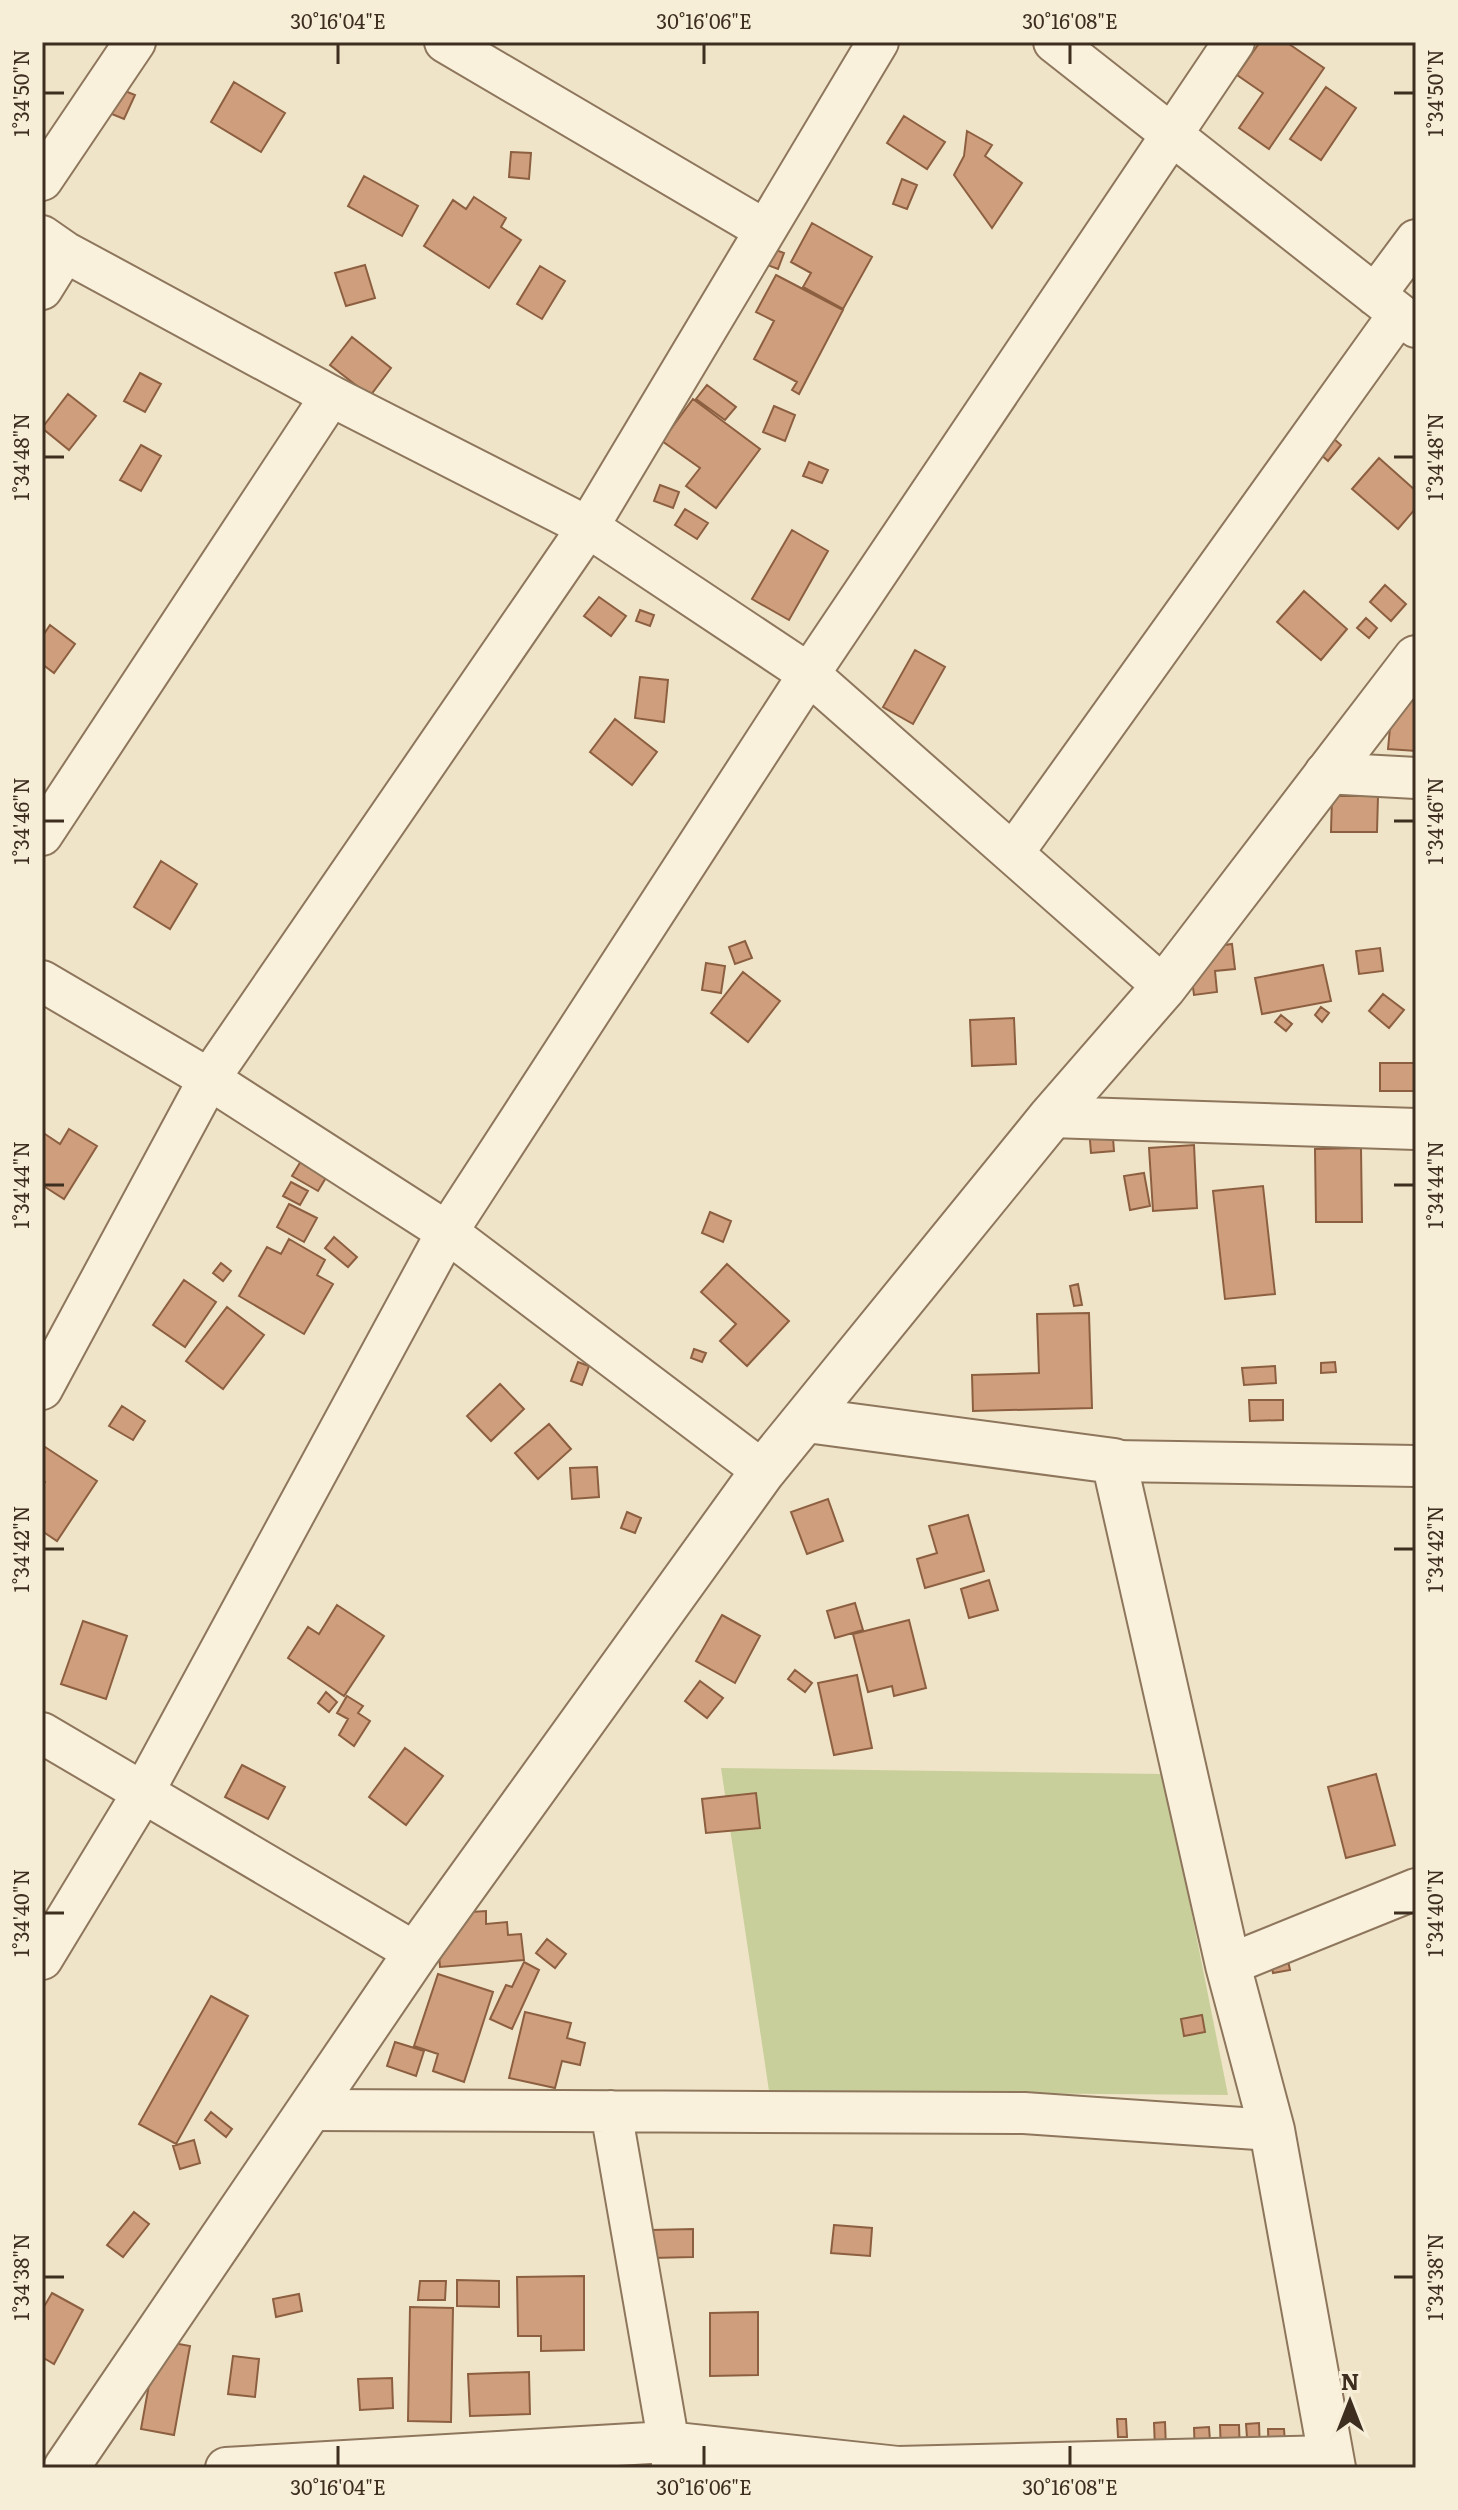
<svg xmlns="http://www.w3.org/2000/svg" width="1458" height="2510" font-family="Literata,serif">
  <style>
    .green { fill: #c9cf9b }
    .building { fill: #cf9f7d; stroke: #8d5f41; stroke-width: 2 }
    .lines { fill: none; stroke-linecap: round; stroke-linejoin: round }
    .minor-casing { stroke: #8d765c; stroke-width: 44 }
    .tertiary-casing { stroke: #8d765c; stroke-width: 48 }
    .minor { stroke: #faf1dc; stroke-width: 40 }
    .tertiary { stroke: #faf1dc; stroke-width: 44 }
    .ticks { fill: none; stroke: #3d2e20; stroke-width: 3 }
    .neatline { fill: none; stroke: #3d2e20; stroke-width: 3 }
    .ticks-label { font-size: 20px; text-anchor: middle; fill: #3d2e20 }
  </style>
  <rect width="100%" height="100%" fill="#f0e4c8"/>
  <path class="green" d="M721 1768 1164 1774 1228 2095 769 2091Z"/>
  <path class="building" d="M1260 42H1286L1324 68 1269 149 1239 128 1263 93 1237 75Z
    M98 80 135 95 124 119 87 104Z
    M234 82 285 113 261 152 211 122Z
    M1326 87 1356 108 1321 160 1290 139Z
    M904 116 945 142 927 169 887 143Z
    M967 131 992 145 985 156 1022 183 992 228 954 175 964 156Z
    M511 152 531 153 529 179 509 177Z
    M364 176 418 206 402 236 348 206Z
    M902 179 917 185 907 209 893 204Z
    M474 197 506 218 501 227 521 240 489 288 424 246 453 200 466 209Z
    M812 223 872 257 843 309 803 287 811 273 791 262Z
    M768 247 784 253 778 269 762 263Z
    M365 265 375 298 346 306 335 273Z
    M540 266 565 281 542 319 517 304Z
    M776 275 843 310 799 394 792 390 797 382 754 359 774 321 756 312Z
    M352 337 391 368 370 396 330 365Z
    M140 373 161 384 145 412 124 401Z
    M707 385 736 407 725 420 696 399Z
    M68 394 96 416 69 450 42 428Z
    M693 399 760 449 716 508 686 486 700 468 662 441Z
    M774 406 795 415 785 441 763 432Z
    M1325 431 1341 445 1328 461 1312 447Z
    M141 445 161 456 141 491 120 480Z
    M1379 458 1416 491V508L1398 529 1352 489Z
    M809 462 828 470 822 483 803 476Z
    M660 485 679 492 673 508 654 501Z
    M685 509 708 523 697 539 675 525Z
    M792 530 828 551 789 620 752 599Z
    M1385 585 1406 604 1391 621 1370 602Z
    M1304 591 1347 629 1321 660 1277 622Z
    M599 597 626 616 611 636 584 616Z
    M640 610 654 615 650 626 636 621Z
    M1366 618 1377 628 1369 638 1357 628Z
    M50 625 75 644 54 673 42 664V637Z
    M915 650 945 667 913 724 883 707Z
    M640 677 668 680 664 722 635 718Z
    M1416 684V751L1388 749 1393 696 1414 698Z
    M615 719 657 752 632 785 590 752Z
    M1332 796H1378L1377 832H1331Z
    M161 861 197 884 170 929 134 907Z
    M745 941 752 958 735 964 729 947Z
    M1232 944 1235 969 1215 971 1217 992 1194 995 1188 950Z
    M1380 948 1383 971 1359 974 1356 951Z
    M706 963 725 966 721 993 702 990Z
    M1323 965 1331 1001 1262 1014 1255 978Z
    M743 972 780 1001 748 1042 711 1013Z
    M1383 994 1404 1010 1389 1028 1369 1011Z
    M1321 1007 1329 1013 1322 1022 1315 1015Z
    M1281 1015 1292 1024 1286 1031 1275 1022Z
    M1014 1018 1016 1064 972 1066 970 1020Z
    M1380 1063H1416V1091H1380Z
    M1112 1125 1114 1151 1091 1153 1089 1128Z
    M69 1129 97 1146 64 1199 42 1185V1132L60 1144Z
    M1194 1145 1197 1208 1153 1211 1149 1148Z
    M1361 1148 1362 1222H1316L1315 1149Z
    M301 1161 327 1176 318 1191 292 1176Z
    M1144 1173 1150 1206 1130 1210 1124 1176Z
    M291 1182 308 1191 300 1205 283 1196Z
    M1263 1186 1275 1294 1225 1299 1213 1191Z
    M289 1204 317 1218 304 1242 277 1227Z
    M710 1212 731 1221 723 1242 702 1233Z
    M334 1237 357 1257 348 1267 325 1248Z
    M289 1239 325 1260 317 1275 333 1284 304 1334 239 1296 267 1247 281 1254Z
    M221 1263 231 1271 223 1281 213 1273Z
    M727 1264 789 1321 747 1366 720 1341 736 1324 701 1292Z
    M184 1280 216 1302 185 1347 153 1325Z
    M1078 1284 1082 1305 1074 1306 1070 1286Z
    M227 1307 264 1335 223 1389 186 1361Z
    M1089 1313 1092 1408 973 1411 972 1375 1039 1373 1037 1314Z
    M694 1349 706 1353 702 1362 691 1358Z
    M578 1362 589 1366 582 1385 571 1381Z
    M1335 1362 1336 1372 1321 1373V1363Z
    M1275 1366 1276 1383 1244 1385 1242 1368Z
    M500 1384 524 1409 491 1441 467 1416Z
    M1249 1400H1283V1420L1250 1421Z
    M122 1406 145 1421 133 1440 109 1426Z
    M549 1424 571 1449 538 1479 515 1453Z
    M42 1445 97 1481 57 1541 42 1531V1487L45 1482 42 1480Z
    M597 1467 599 1497 572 1499 570 1468Z
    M828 1499 843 1541 807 1554 791 1512Z
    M627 1512 641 1518 635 1533 621 1528Z
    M968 1515 984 1571 925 1588 917 1559 937 1553 929 1526Z
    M989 1580 998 1610 969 1618 961 1589Z
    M855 1603 863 1630 835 1638 827 1611Z
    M337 1605 384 1636 344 1696 288 1658 308 1627 319 1634Z
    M722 1615 760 1636 735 1683 696 1661Z
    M909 1620 926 1688 894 1696 892 1686 868 1692 853 1634Z
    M83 1621 127 1636 106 1699 61 1684Z
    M795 1670 812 1683 805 1692 788 1679Z
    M857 1675 872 1748 834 1755 818 1683Z
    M700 1681 723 1698 707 1718 685 1701Z
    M326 1692 337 1702 329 1712 318 1703Z
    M347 1696 363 1706 358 1713 370 1721 354 1746 339 1735 348 1719 337 1713Z
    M405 1748 443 1776 406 1825 369 1797Z
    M242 1765 285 1787 268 1819 225 1797Z
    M1376 1774 1395 1845 1346 1858 1328 1787Z
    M756 1793 760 1828 706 1833 702 1799Z
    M486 1911V1924L507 1922 508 1935 521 1934 524 1960 440 1967 437 1928 455 1913Z
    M547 1939 566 1954 555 1968 536 1953Z
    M1286 1951 1290 1970 1273 1973 1269 1954Z
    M524 1962 539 1970 512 2029 490 2019 506 1985 512 1987Z
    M438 1974 493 1992 464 2082 433 2071 438 2054 414 2046Z
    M211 1996 248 2016 176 2144 139 2124Z
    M525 2012 571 2023 567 2038 585 2043 580 2065 562 2061 555 2088 509 2078Z
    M1202 2015 1205 2032 1184 2036 1181 2019Z
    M395 2042 424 2051 416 2076 387 2066Z
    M211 2112 232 2129 226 2137 205 2120Z
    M194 2140 200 2163 180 2169 173 2146Z
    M134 2212 149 2224 123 2257 107 2245Z
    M834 2225 872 2228 870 2256 831 2253Z
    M693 2229V2257L652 2258 651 2230Z
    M584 2276V2350L541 2351V2336H518L517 2277Z
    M457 2280 499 2281V2307L457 2306Z
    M420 2281H446L445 2300H418Z
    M52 2293 83 2310 54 2364 42 2357V2310Z
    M299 2294 302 2311 276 2317 273 2299Z
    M410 2307 453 2308 451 2422 408 2421Z
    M758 2312V2375L710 2376V2313Z
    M157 2340 190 2346 174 2435 141 2429Z
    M233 2356 259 2359 255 2397 228 2394Z
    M529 2372 530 2414 470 2416 468 2374Z
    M392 2378 393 2408 360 2410 358 2379Z
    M1117 2419H1126L1127 2437H1118Z
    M1165 2422 1166 2448H1155L1154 2423Z
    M1259 2423 1260 2451 1248 2452 1246 2424Z
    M1220 2425H1239L1240 2454H1221Z
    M1209 2427 1211 2455H1195L1194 2428Z
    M1268 2429H1284L1286 2457 1269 2458Z"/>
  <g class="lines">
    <g class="minor-casing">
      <path id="minor" d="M445 42 765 230
        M1054 42 1416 327
        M42 180 135 42
        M42 236 65 252 331 396 588 527 809 674 1164 987
        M42 289 65 252
        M1375 295 1416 240
        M1325 773 1416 778
        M42 835 331 396
        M1013 853 1399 314
        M42 981 209 1079 447 1232 763 1471
        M1051 1117 1416 1129
        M42 1389 209 1079 588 527 878 42
        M1114 1461 1416 1466
        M42 1733 416 1953
        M42 1959 144 1791 447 1232 809 674 1234 42
        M1228 1965 1416 1889
        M310 2110 1024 2113 1272 2130
        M611 2111 673 2468
        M226 2468 667 2442 898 2467 1331 2456"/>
    </g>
    <g class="tertiary-casing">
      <path id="tertiary" d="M807 1420 1114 1461 1228 1965 1272 2130 1333 2468
        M66 2468 416 1953 763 1471 1051 1117 1164 987 1416 658"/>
    </g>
    <use href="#minor" class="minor"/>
    <use href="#tertiary" class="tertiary"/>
  </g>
  <path class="ticks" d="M338 44V64M704 44V64M1070 44V64M44 93H64M1394 93H1414M44 457H64M1394 457H1414M44 821H64M1394 821H1414M44 1185H64M1394 1185H1414M44 1549H64M1394 1549H1414M44 1913H64M1394 1913H1414M44 2277H64M1394 2277H1414M338 2446V2466M704 2446V2466M1070 2446V2466"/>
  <rect width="1458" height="2510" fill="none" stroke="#f7eed8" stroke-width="88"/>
  <g transform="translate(1350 2402)" stroke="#f7eed8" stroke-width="6" paint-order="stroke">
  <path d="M0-6L14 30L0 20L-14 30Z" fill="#3d2e20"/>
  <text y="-12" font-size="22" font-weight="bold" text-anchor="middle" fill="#3d2e20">N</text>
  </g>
  <rect x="44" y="44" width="1370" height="2422" class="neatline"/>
  <g class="ticks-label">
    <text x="338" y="29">30°16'04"E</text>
    <text x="704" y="29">30°16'06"E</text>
    <text x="1070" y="29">30°16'08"E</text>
    <text transform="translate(22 93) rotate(-90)" y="7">1°34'50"N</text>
    <text transform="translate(1436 93) rotate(-90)" y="7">1°34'50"N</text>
    <text transform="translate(22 457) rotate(-90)" y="7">1°34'48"N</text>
    <text transform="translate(1436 457) rotate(-90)" y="7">1°34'48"N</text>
    <text transform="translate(22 821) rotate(-90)" y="7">1°34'46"N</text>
    <text transform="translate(1436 821) rotate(-90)" y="7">1°34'46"N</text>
    <text transform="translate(22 1185) rotate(-90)" y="7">1°34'44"N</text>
    <text transform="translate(1436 1185) rotate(-90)" y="7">1°34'44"N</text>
    <text transform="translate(22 1549) rotate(-90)" y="7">1°34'42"N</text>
    <text transform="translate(1436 1549) rotate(-90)" y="7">1°34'42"N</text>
    <text transform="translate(22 1913) rotate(-90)" y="7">1°34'40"N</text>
    <text transform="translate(1436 1913) rotate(-90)" y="7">1°34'40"N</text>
    <text transform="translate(22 2277) rotate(-90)" y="7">1°34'38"N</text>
    <text transform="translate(1436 2277) rotate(-90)" y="7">1°34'38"N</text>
    <text x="338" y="2495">30°16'04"E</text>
    <text x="704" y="2495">30°16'06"E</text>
    <text x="1070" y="2495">30°16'08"E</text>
  </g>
</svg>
